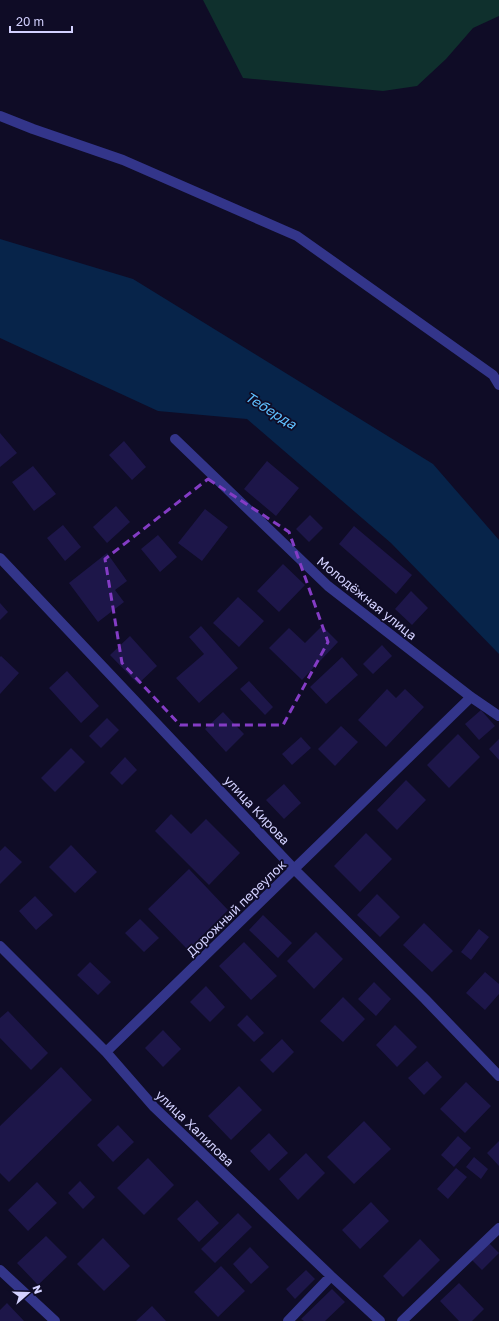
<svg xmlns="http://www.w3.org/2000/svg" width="499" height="1321" font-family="'Golos Text',sans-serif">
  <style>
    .green { fill: #0f302d }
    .water { fill: #07244a }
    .building { fill: #1d1649 }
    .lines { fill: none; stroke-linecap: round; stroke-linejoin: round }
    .lane { stroke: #33358a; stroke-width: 10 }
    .street { stroke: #33358a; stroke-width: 10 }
    .marked { fill: none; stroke: #843cc5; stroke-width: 3; stroke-dasharray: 8 5; stroke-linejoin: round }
    .labels { text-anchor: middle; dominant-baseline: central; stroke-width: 3.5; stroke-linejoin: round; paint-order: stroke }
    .street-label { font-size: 13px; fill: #d3d1ff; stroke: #0f0c26 }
    .water-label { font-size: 14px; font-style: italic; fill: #5fc0ff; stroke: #0f0c26 }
  </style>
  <rect width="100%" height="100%" fill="#0f0c26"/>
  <path class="green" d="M203 0H499V16L473 28 446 59 417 86 383 91 243 78Z"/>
  <path class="water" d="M0 239 133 279 433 464 499 540V654L391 543 247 419 158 411 0 338Z"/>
  <path class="building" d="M0 433 17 453 0 467Z
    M124 441 146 467 132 480 109 455Z
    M267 461 299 488 276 516 244 489Z
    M33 466 56 494 34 511 12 482Z
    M116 506 130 522 107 543 93 527Z
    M205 509 228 527 202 561 178 543Z
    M310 515 323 528 309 542 296 529Z
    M63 525 81 547 65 561 47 538Z
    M354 526 412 575 396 594 339 544Z
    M158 535 177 557 160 572 141 549Z
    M107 553 127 581 115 590 124 602 98 622 69 583Z
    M283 564 305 585 279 612 257 591Z
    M411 591 428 608 412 625 395 609Z
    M238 597 264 621 239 647 213 623Z
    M0 603 8 612 0 620Z
    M201 626 238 668 199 703 176 678 204 654 189 637Z
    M322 626 338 642 302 680 269 648 289 628 305 643Z
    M130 636 157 666 138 684 110 655Z
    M382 645 392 656 373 674 363 664Z
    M1 656 19 673 0 694V657Z
    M342 657 358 675 326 704 310 687Z
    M67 671 99 706 81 723 49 688Z
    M249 681 273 707 265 715 240 689Z
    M387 689 396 698 405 689 424 707 386 747 358 720Z
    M481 710 495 726 479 740 465 724Z
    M223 712 244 734 226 752 205 729Z
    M107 718 119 730 101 748 89 736Z
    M341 726 358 742 335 766 318 749Z
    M458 734 480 757 449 788 427 765Z
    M301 737 311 748 292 765 282 754Z
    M499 739V760L489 749Z
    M71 748 85 762 55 792 41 778Z
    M125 757 137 770 122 785 110 773Z
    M406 780 426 800 397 830 377 810Z
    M284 784 301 803 284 819 266 800Z
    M171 814 191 834 206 819 240 853 209 885 155 831Z
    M366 833 392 859 360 892 334 866Z
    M71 845 97 872 75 893 49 867Z
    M5 846 22 862 0 884V851Z
    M189 869 228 910 188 950 148 909Z
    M377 894 400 917 380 937 357 915Z
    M35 896 53 915 36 930 19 911Z
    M263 915 292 943 278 958 249 930Z
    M140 919 159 938 144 952 125 933Z
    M424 923 453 951 432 972 403 945Z
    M479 929 489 937 471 960 461 952Z
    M316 932 343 959 314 989 287 961Z
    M244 942 277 976 251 1000 219 966Z
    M90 962 111 982 98 995 77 975Z
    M485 972 499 984V994L485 1010 466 993Z
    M374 982 391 999 376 1016 358 999Z
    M206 986 225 1007 210 1022 190 1002Z
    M343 997 365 1019 343 1042 320 1021Z
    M8 1011 48 1053 31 1070 0 1038V1018Z
    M247 1015 264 1033 254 1042 237 1025Z
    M395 1025 417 1047 397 1067 376 1045Z
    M163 1030 181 1049 163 1067 145 1048Z
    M282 1039 294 1052 273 1073 260 1060Z
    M427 1061 442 1077 424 1095 408 1078Z
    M61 1067 92 1100 9 1182 0 1173V1126Z
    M466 1082 491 1106 465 1133 440 1109Z
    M239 1086 262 1110 231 1140 208 1116Z
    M364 1121 391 1149 354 1184 327 1157Z
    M118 1125 134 1142 113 1162 97 1145Z
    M269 1133 288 1153 269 1171 250 1151Z
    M458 1136 471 1148 454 1167 441 1155Z
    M499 1141V1166L487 1153Z
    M306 1153 325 1173 298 1200 279 1179Z
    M474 1157 488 1169 481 1179 466 1167Z
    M148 1158 174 1185 144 1215 117 1188Z
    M456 1168 467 1177 448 1199 437 1189Z
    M80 1181 95 1197 83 1209 68 1193Z
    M37 1182 57 1203 28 1231 8 1210Z
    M197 1200 219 1223 199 1242 177 1219Z
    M371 1202 389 1221 360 1249 342 1230Z
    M238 1213 252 1227 215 1263 201 1249Z
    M46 1236 67 1257 38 1285 17 1263Z
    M103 1238 130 1266 104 1291 77 1264Z
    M420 1239 440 1260 403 1297 383 1276Z
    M487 1241 499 1253 482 1270 470 1258Z
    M250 1247 269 1267 251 1284 233 1264Z
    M221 1266 245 1291 218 1317 194 1292Z
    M306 1270 315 1279 295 1299 286 1289Z
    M459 1283 484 1309 472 1321H459L440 1301Z
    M332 1289 345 1302 325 1321H304L301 1319Z
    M7 1303 24 1321H0V1310Z
    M152 1306 166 1321H136Z"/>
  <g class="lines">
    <path class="lane" d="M0 116 33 129 123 160 297 236 493 375 499 385
      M402 1321 499 1228"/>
    <path class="street" d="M175 439 328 586 471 697 499 716
      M0 558 295 870 425 999 499 1076
      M0 946 106 1052 154 1107 331 1276 380 1321
      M106 1052 471 697
      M0 1270 55 1321
      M288 1321 331 1276"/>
  </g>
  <path class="marked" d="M208 479 289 532 328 642 283 725H180L122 663 105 559Z"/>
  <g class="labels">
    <g class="street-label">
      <text transform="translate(367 598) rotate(39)">Молодёжная улица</text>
      <text transform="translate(257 810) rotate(47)">улица Кирова</text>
      <text transform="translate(236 908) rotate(-44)">Дорожный переулок</text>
      <text transform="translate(195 1128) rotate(44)">улица Халилова</text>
    </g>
    <g class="water-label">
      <text transform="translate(271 410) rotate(32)">Теберда</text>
    </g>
  </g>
  <g transform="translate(28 1293) rotate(70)" stroke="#0f0c26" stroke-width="3" paint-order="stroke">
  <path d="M0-3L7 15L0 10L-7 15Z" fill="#d3d1ff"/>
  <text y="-6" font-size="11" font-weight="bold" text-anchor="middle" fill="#d3d1ff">N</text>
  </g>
  <path d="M10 26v6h62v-6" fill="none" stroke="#d3d1ff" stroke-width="2"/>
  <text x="16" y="26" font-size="12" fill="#d3d1ff" stroke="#0f0c26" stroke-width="3" paint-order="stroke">20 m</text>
</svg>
